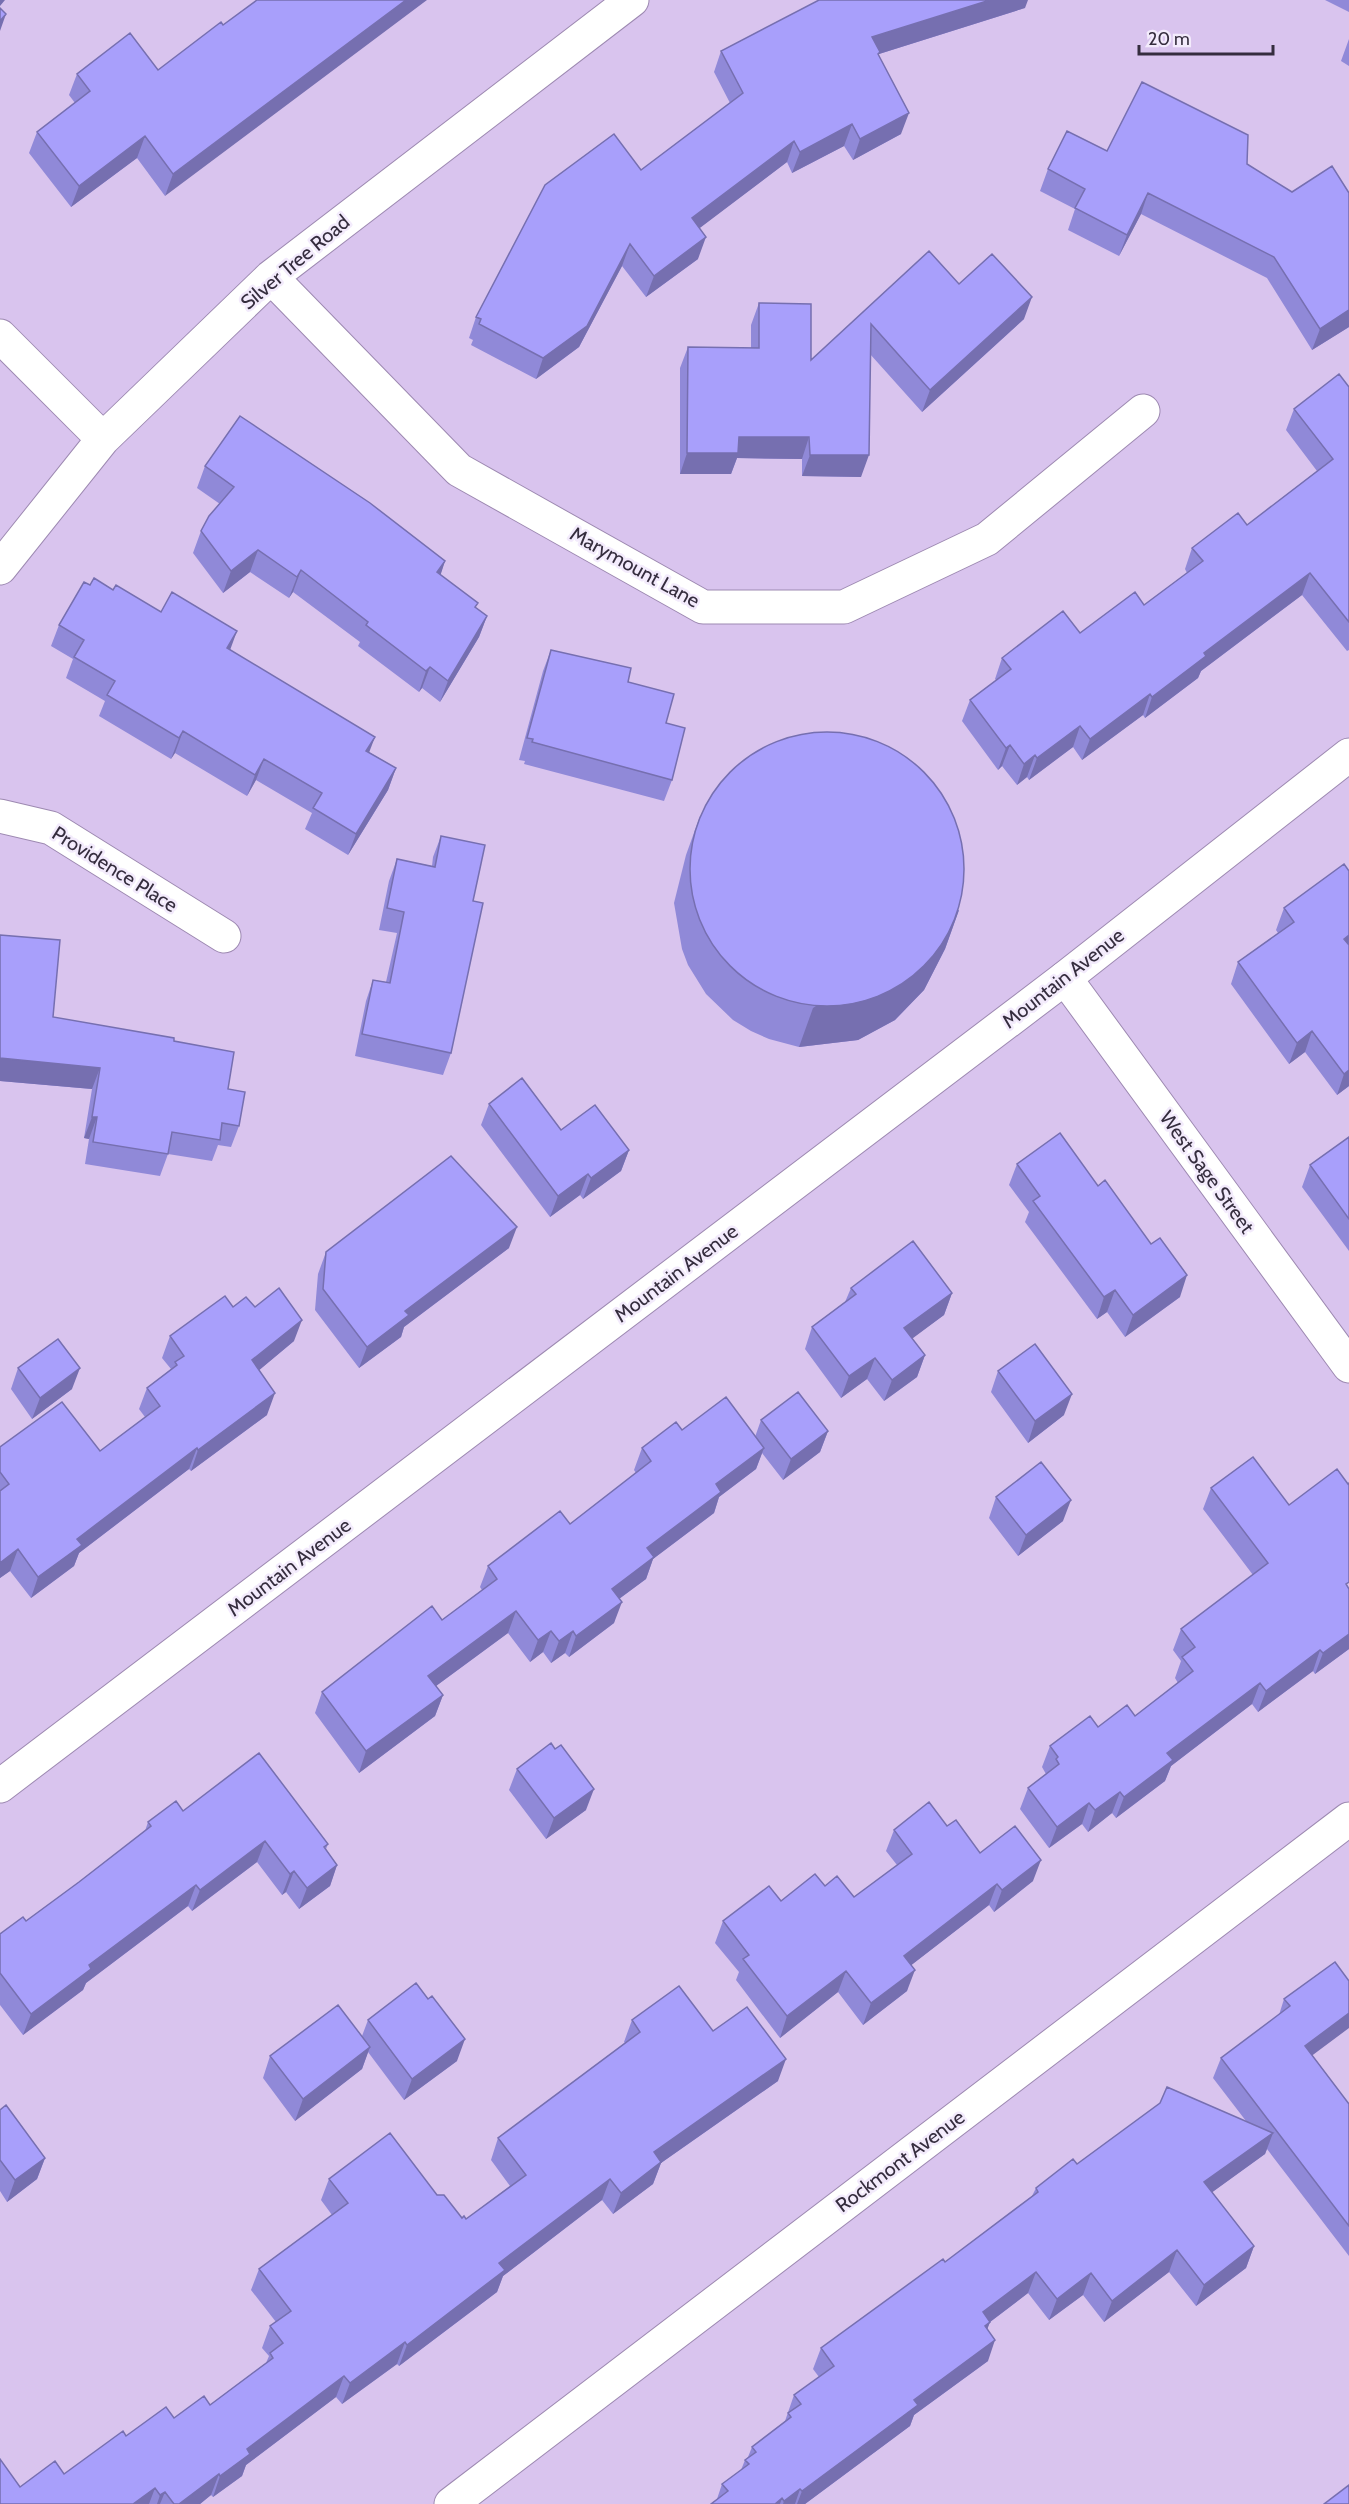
<svg xmlns="http://www.w3.org/2000/svg" width="1349" height="2504" font-family="Cabin,sans-serif">
  <style>
    .lines { fill: none; stroke-linecap: round; stroke-linejoin: round }
    .minor-casing { stroke: #9d89b1; stroke-width: 35 }
    .tertiary-casing { stroke: #9d89b1; stroke-width: 35 }
    .minor { stroke: #fff; stroke-width: 33 }
    .tertiary { stroke: #fff; stroke-width: 33 }
    .wall { fill: #9089d8 }
    .shaded-wall { fill: #766fb0 }
    .building { fill: #a89ffb; stroke: #766fb0; stroke-width: 1.5 }
    .labels { text-anchor: middle; dominant-baseline: central; stroke-width: 5; stroke-linejoin: round; paint-order: stroke }
    .street-label { font-size: 20px; fill: #352d3e; stroke: #f3ebfc }
  </style>
  <rect width="100%" height="100%" fill="#d9c4ee"/>
  <g class="lines">
    <g class="minor-casing">
      <path id="minor" d="M271 277 459 470 703 607H844L987 539 1143 411
        M0 336 103 439
        M0 568 103 439 271 277 632 0
        M0 816 51 828 224 936
        M1065 978 1349 1366
        M451 2504 1349 1819"/>
    </g>
    <g class="tertiary-casing">
      <path id="tertiary" d="M0 1786 1065 978 1349 755"/>
    </g>
    <use href="#minor" class="minor"/>
    <use href="#tertiary" class="tertiary"/>
  </g>
  <path class="wall" d="M257 0 165 196 137 158 71 207 29 153 37 132 75 103 69 95 77 74 158 70 223 25Z
    M1325 0H1349V12Z
    M1025 8 879 54V56L901 134 853 160 844 146 792 173 787 162 699 228 698 259 646 297 622 266 579 347 536 379 471 345 473 340 469 338 476 317 641 170 730 103 714 72 721 51Z
    M1349 39V66L1341 61Z
    M1107 151 1247 164 1349 327 1312 350 1267 278 1141 214 1119 256 1068 230 1075 209 1040 191 1048 169Z
    M929 251 959 284 1024 319 922 412 870 354 861 477 802 476V459L737 458 731 474H680V368L688 347 751 348V325L759 303 811 360Z
    M1349 387V650L1347 651 1302 595 1201 671 1198 678 1145 718 1143 715 1082 760 1073 747 1029 780 1027 777 1017 785 1002 766 998 770 962 721 970 700 996 680 995 679 1002 658 1080 633 1144 605 1187 573 1185 569 1192 548 1247 525 1317 471 1286 430 1294 409Z
    M205 466 445 561 440 575 476 608 487 616 479 637 440 702 422 688 419 692 358 646 360 642 293 592 289 598 250 572 223 593 193 553 201 531 220 504 197 488Z
    M90 585 113 590 161 612 231 650 369 752 396 768 388 790 348 855 305 829 312 813 256 780 247 796 175 753 171 759 99 716 105 701 66 678 73 659 51 646 59 625Z
    M551 650 628 682 672 780 664 801 524 764 525 761 519 760 543 671Z
    M700 816 959 910 945 949 924 990 895 1020 858 1040 799 1047 769 1039 751 1031 733 1020 706 994 688 965 682 949 674 903 686 855Z
    M441 836 473 901 451 1053 443 1075 355 1056 366 1001 373 980 386 982 397 933 379 930 389 881 397 859 432 866 433 857Z
    M1349 871V1086L1337 1095 1305 1052 1289 1064 1231 984 1238 962 1278 933 1276 930 1284 908Z
    M0 935 53 1017 174 1041 228 1089 239 1126 231 1147 218 1145 212 1161 168 1154 160 1176 85 1164 89 1139 84 1138 92 1089 0 1081Z
    M489 1104 561 1130 629 1150 621 1171 583 1199 580 1195 550 1217 481 1125Z
    M1349 1137V1251L1302 1187 1310 1165Z
    M1017 1164 1098 1186 1180 1297 1125 1337 1107 1312 1097 1319 1025 1222 1029 1212 1009 1185Z
    M509 1248 404 1327 401 1337 359 1368 315 1310 318 1274 326 1252Z
    M851 1288 952 1293 944 1315 912 1338 925 1355 917 1377 884 1401 867 1379 841 1398 805 1349 812 1327 845 1302Z
    M233 1307H255L294 1341 259 1370 267 1415 191 1471 189 1469 79 1553 74 1566 31 1598 10 1571 0 1578V1447L100 1451 145 1417 139 1409 147 1388 171 1369 162 1358 170 1336Z
    M18 1368 72 1389 32 1419 11 1389Z
    M998 1371 1064 1415 1028 1443 991 1392Z
    M761 1420 828 1431 820 1452 783 1480 762 1453 756 1469 719 1497 714 1513 653 1559 646 1579 619 1599 614 1623 569 1657 565 1653 551 1663 543 1652 530 1662 508 1633 436 1686 443 1695 435 1716 359 1773 315 1713 322 1692 442 1620 482 1590 480 1587 488 1566 570 1524 636 1473 634 1470 642 1448 682 1430 755 1437Z
    M1211 1488 1349 1649 1315 1674 1313 1671 1258 1712 1252 1704 1171 1766 1165 1781 1116 1818 1112 1813 1088 1832 1082 1824 1049 1848 1020 1809 1028 1788 1046 1774 1042 1767 1050 1746 1098 1727 1135 1716 1178 1683 1175 1678 1181 1661 1173 1650 1181 1629 1253 1575 1203 1509Z
    M996 1497 1063 1521 1018 1556 989 1518Z
    M517 1769 586 1810 546 1839 509 1790Z
    M183 1811 328 1844 326 1849 337 1865 330 1886 299 1909 286 1892 282 1895 257 1862 192 1911 188 1906 86 1983 83 1990 23 2035 0 2005V1934L26 1921 79 1882 145 1831 148 1822Z
    M947 1826 980 1853 1033 1881 994 1912 989 1905 911 1965 907 1991 863 2025 838 1992 780 2038 736 1980 739 1972 715 1943 723 1921 825 1886 854 1897 897 1865 886 1851 894 1830Z
    M1335 1962 1312 2055 1349 2104V2256L1267 2149 1265 2154 1212 2192 1254 2246 1246 2268 1196 2306 1169 2272 1104 2322 1083 2295 1049 2320 1028 2293 990 2322 987 2329 988 2361 914 2415 910 2426 805 2504H711L717 2499 722 2484 741 2470 745 2460 748 2457 752 2447 785 2421 794 2395 819 2377 813 2369 821 2348 945 2262 1032 2196 1036 2188 1077 2164 1246 2121 1213 2078 1221 2058 1279 2015 1284 1999Z
    M368 2020 457 2061 404 2100 368 2052 362 2069 295 2121 263 2078 270 2056 362 2036Z
    M632 2020 713 2031 778 2081 661 2163 653 2184 613 2214 602 2200 503 2276 497 2292 399 2366 397 2364 342 2404 336 2397 246 2465 242 2476 213 2497 211 2495 200 2504H0L20 2487 64 2474 126 2436 210 2405 266 2363 269 2356 262 2348 270 2326 276 2322 251 2290 259 2269 332 2215 321 2200 329 2179 437 2195 462 2218 466 2219 510 2186 491 2160 498 2138 625 2043 624 2042Z
    M0 2110 45 2158 37 2179 7 2202 0 2191Z"/>
  <path class="shaded-wall" d="M0 0H5L0 6Z
    M406 0H427L165 196 173 174Z
    M990 0H1028L1025 8 879 54 872 73V37Z
    M6 14 0 31V21Z
    M909 113 901 134 853 160 860 139Z
    M852 124 844 146 792 173 800 152Z
    M145 136 137 158 71 207 79 186Z
    M794 141 787 162 684 240 692 218Z
    M1148 193 1141 214 1119 256 1127 235Z
    M706 237 698 259 646 297 654 276Z
    M630 244 622 266 579 347 536 379 543 358Z
    M1032 297 1024 319 922 412 930 390Z
    M1349 310V327L1312 350 1320 329Z
    M739 437H809L802 459 737 458 731 474H680L687 453Z
    M810 455H869L861 477 802 476Z
    M258 550 250 572 223 593 231 571Z
    M445 561 438 583 437 572Z
    M301 570 293 592 289 598 297 577Z
    M1310 573 1302 595 1201 671 1198 678 1145 718 1152 697 1204 653Z
    M487 616 479 637 440 702 448 681Z
    M237 631 229 653 227 648Z
    M430 667 422 688 419 692 426 671Z
    M1150 694 1143 715 1082 760 1090 739Z
    M1080 726 1073 747 1029 780 1037 758Z
    M183 731 175 753 171 759 179 738Z
    M375 737 367 758 366 751Z
    M1010 745 1002 766 998 770 1006 748Z
    M1035 755 1027 777 1017 785 1024 764Z
    M264 759 256 780 247 796 255 775Z
    M396 768 388 790 348 855 356 834Z
    M959 910 945 949 924 990 895 1020 858 1040 799 1047 813 1008Z
    M1349 935V951L1344 939Z
    M1312 1031 1305 1052 1289 1064 1297 1043Z
    M0 1058 100 1068 92 1089 0 1081Z
    M1349 1070V1086L1337 1095 1344 1074Z
    M92 1117H97L89 1139 84 1138Z
    M629 1150 621 1171 583 1199 591 1178Z
    M588 1174 580 1195 550 1217 558 1196Z
    M517 1227 509 1248 404 1327 401 1337 359 1368 367 1347 405 1311Z
    M1187 1275 1180 1297 1125 1337 1133 1315Z
    M1115 1290 1107 1312 1097 1319 1104 1297Z
    M952 1293 944 1315 897 1350 904 1328Z
    M302 1320 294 1341 245 1382 252 1360Z
    M925 1355 917 1377 884 1401 892 1380Z
    M875 1358 867 1379 841 1398 849 1376Z
    M80 1368 72 1389 32 1419 40 1398Z
    M275 1393 267 1415 191 1471 198 1450Z
    M1072 1394 1064 1415 1028 1443 1035 1421Z
    M828 1431 820 1452 783 1480 791 1459Z
    M197 1448 189 1469 79 1553 74 1566 31 1598 38 1577 77 1539Z
    M764 1448 756 1469 719 1497 714 1513 653 1559 646 1579 604 1610 612 1589 647 1548 716 1484Z
    M1071 1500 1063 1521 1018 1556 1026 1535Z
    M18 1549 10 1571 0 1578V1563Z
    M622 1602 614 1623 569 1657 576 1636Z
    M516 1611 508 1633 421 1697 428 1676Z
    M551 1631 543 1652 530 1662 538 1640Z
    M573 1631 565 1653 551 1663 559 1641Z
    M1349 1634V1649L1315 1674 1323 1653Z
    M1320 1650 1313 1671 1258 1712 1266 1691Z
    M1260 1683 1252 1704 1171 1766 1165 1781 1116 1818 1124 1797 1167 1753Z
    M443 1695 435 1716 359 1773 366 1751Z
    M594 1789 586 1810 546 1839 554 1818Z
    M1120 1792 1112 1813 1088 1832 1095 1810Z
    M1089 1803 1082 1824 1049 1848 1057 1827Z
    M265 1841 257 1862 192 1911 200 1890Z
    M1041 1860 1033 1881 994 1912 1002 1890Z
    M337 1865 330 1886 299 1909 307 1888Z
    M294 1871 286 1892 282 1895 290 1874Z
    M997 1884 989 1905 896 1977 904 1956Z
    M196 1885 188 1906 86 1983 83 1990 23 2035 31 2014 89 1965Z
    M915 1970 907 1991 863 2025 871 2003Z
    M846 1971 838 1992 780 2038 787 2016Z
    M1349 2013V2028L1298 2066 1305 2046Z
    M465 2039 457 2061 404 2100 412 2079Z
    M370 2047 362 2069 295 2121 303 2099Z
    M786 2059 778 2081 661 2163 653 2184 613 2214 621 2193 654 2152Z
    M1273 2133 1265 2154 1196 2204 1204 2182Z
    M45 2158 37 2179 7 2202 15 2180Z
    M610 2179 602 2200 503 2276 497 2292 399 2366 407 2345 499 2263Z
    M1254 2246 1246 2268 1196 2306 1204 2285Z
    M1177 2250 1169 2272 1104 2322 1112 2301Z
    M1036 2272 1028 2293 990 2322 982 2343 983 2312Z
    M1091 2273 1083 2295 1049 2320 1057 2299Z
    M995 2340 988 2361 914 2415 910 2426 805 2504H797L802 2491 914 2400Z
    M405 2342 397 2364 342 2404 350 2383Z
    M344 2376 336 2397 246 2465 242 2476 213 2497 220 2476 247 2449Z
    M219 2474 211 2495 200 2504H179Z
    M155 2488 149 2504H133Z
    M800 2489 795 2504H783L784 2501Z
    M165 2492 160 2504H157L160 2495Z
    M782 2498 780 2504H775Z"/>
  <path class="building" d="M257 0H406L173 174 145 136 79 186 37 132 90 91 77 74 130 33 158 70 221 22 223 25Z
    M819 0H990L872 37 880 52 878 54 909 113 860 139 852 124 800 152 794 141 692 218 706 237 654 276 630 244 587 326 543 358 479 324 481 319 476 317 545 185 614 134 641 170 743 93 721 51Z
    M0 8 6 14 0 21Z
    M1142 82 1248 135 1247 164 1292 192 1332 166 1349 193V310L1320 329 1274 257 1148 193 1127 235 1075 208 1085 189 1048 169 1067 131 1107 151Z
    M929 251 959 284 992 254 1032 297 930 390 871 324 869 455H810L809 437H739L738 453H687L688 347 759 348V303L811 304V360Z
    M1339 374 1349 387V622L1310 573 1204 653 1206 656 1152 697 1150 694 1090 739 1080 726 1037 758 1035 755 1024 764 1010 745 1006 748 970 700 1011 669 1002 658 1063 611 1080 633 1135 592 1144 605 1203 561 1192 548 1238 513 1247 525 1333 459 1294 409Z
    M240 416 370 503 445 561 437 572 478 603 475 607 487 616 448 681 430 667 426 671 366 625 368 622 301 570 297 577 258 550 231 571 201 531 209 516 234 487 205 466Z
    M94 578 113 590 116 585 161 612 172 592 237 631 227 648 375 737 366 751 396 768 356 834 313 808 322 793 264 759 255 775 183 731 179 738 107 695 115 681 74 657 84 640 59 625 84 582 90 585Z
    M551 650 631 668 628 682 674 694 666 723 685 728 672 780 532 742 533 739 527 738Z
    M690 869a137 137 0 1 1 274 0a137 137 0 1 1-274 0Z
    M441 836 485 845 473 901 483 903 451 1053 362 1034 373 980 390 983 404 912 387 908 397 859 435 867Z
    M1344 864 1349 871V935L1344 939 1349 945V1070L1344 1074 1312 1031 1297 1043 1238 962 1294 922 1284 908Z
    M0 935 60 940 53 1017 174 1038V1041L234 1052 228 1089 245 1092 239 1126 222 1123 220 1140 172 1132 168 1154 93 1142 97 1117H92L100 1068 0 1058Z
    M522 1078 561 1130 595 1105 629 1150 591 1178 588 1174 558 1196 489 1104Z
    M1060 1133 1098 1186 1105 1180 1151 1244 1160 1238 1187 1275 1133 1315 1115 1290 1104 1297 1033 1201 1040 1196 1017 1164Z
    M1349 1137V1219L1310 1165Z
    M451 1156 517 1227 405 1311 409 1315 367 1347 323 1289 326 1252Z
    M913 1241 952 1293 904 1328 925 1355 892 1380 875 1358 849 1376 812 1327 856 1294 851 1288Z
    M279 1288 302 1320 252 1360 275 1393 198 1450 197 1448 77 1539 82 1545 38 1577 18 1549 0 1563V1491L9 1484 0 1472V1447L62 1402 100 1451 160 1406 147 1388 177 1365 175 1362 184 1356 170 1336 225 1296 233 1307 246 1297 255 1307Z
    M58 1339 80 1368 40 1398 18 1368Z
    M1035 1344 1072 1394 1035 1421 998 1371Z
    M798 1392 828 1431 791 1459 761 1420Z
    M726 1397 764 1448 716 1484 721 1492 647 1548 654 1557 612 1589 622 1602 576 1636 573 1631 559 1641 551 1631 538 1640 516 1611 428 1676 443 1695 366 1751 322 1692 432 1606 442 1620 497 1579 488 1566 560 1511 570 1524 651 1461 642 1448 676 1422 682 1430Z
    M1253 1457 1289 1505 1337 1469 1348 1484 1349 1483V1582L1346 1584 1349 1589V1634L1323 1653 1320 1650 1266 1691 1260 1683 1167 1753 1173 1760 1124 1797 1120 1792 1095 1810 1089 1803 1057 1827 1028 1788 1059 1764 1056 1759 1058 1757 1050 1746 1090 1716 1098 1727 1127 1705 1135 1716 1193 1671 1182 1657 1195 1647 1181 1629 1268 1563 1211 1488Z
    M1041 1462 1071 1500 1026 1535 996 1497Z
    M551 1743 555 1749 561 1745 594 1789 554 1818 517 1769Z
    M259 1753 328 1844 324 1847 337 1865 307 1888 294 1871 290 1874 265 1841 200 1890 196 1885 89 1965 91 1969 31 2014 0 1973V1934L23 1917 26 1921 79 1882 151 1826 148 1822 176 1801 183 1811Z
    M929 1802 947 1826 956 1820 980 1853 1015 1826 1041 1860 1002 1890 997 1884 904 1956 915 1970 871 2003 846 1971 787 2016 743 1959 749 1955 723 1921 769 1886 781 1901 815 1874 825 1886 837 1876 854 1897 912 1854 894 1830Z
    M1335 1962 1349 1981V2013L1305 2046 1349 2104V2226L1221 2058 1290 2006 1284 1999Z
    M416 1983 428 1999 432 1996 465 2039 412 2079 368 2020Z
    M679 1986 713 2031 747 2007 786 2059 654 2152 661 2162 621 2193 610 2179 499 2263 505 2270 407 2345 405 2342 350 2383 344 2376 247 2449 250 2454 220 2476 219 2474 179 2504H174L165 2492 160 2495 155 2488 133 2504H0V2459L20 2487 55 2461 64 2474 123 2431 126 2436 166 2407 174 2418 204 2396 210 2405 273 2358 270 2353 283 2343 270 2326 291 2311 259 2269 348 2203 329 2179 390 2133 437 2195H444L462 2218 464 2216 466 2219 526 2175 498 2138 640 2032 632 2020Z
    M338 2005 370 2047 303 2099 270 2056Z
    M1167 2087 1273 2133 1204 2182 1254 2246 1204 2285 1177 2250 1112 2301 1091 2273 1057 2299 1036 2272 983 2312 990 2322 985 2326 995 2340 914 2400 918 2405 802 2491 800 2489 784 2501 782 2498 775 2504H711L728 2491 722 2484 749 2464 745 2460 756 2452 752 2447 791 2417 788 2413 801 2404 794 2395 834 2366 821 2348 943 2259 945 2262 1038 2192 1036 2188 1073 2159 1077 2164 1160 2103Z
    M6 2105 45 2158 15 2180 0 2160V2110Z
    M1349 2485V2504H1324Z"/>
  <g class="labels">
    <g class="street-label">
      <text transform="translate(295 262) rotate(-40)">Silver Tree Road</text>
      <text transform="translate(635 567) rotate(29)">Marymount Lane</text>
      <text transform="translate(115 869) rotate(32)">Providence Place</text>
      <text transform="translate(1063 978) rotate(-38)">Mountain Avenue</text>
      <text transform="translate(1207 1172) rotate(54)">West Sage Street</text>
      <text transform="translate(676 1273) rotate(-37)">Mountain Avenue</text>
      <text transform="translate(289 1567) rotate(-37)">Mountain Avenue</text>
      <text transform="translate(900 2161) rotate(-37)">Rockmont Avenue</text>
    </g>
  </g>
  <path d="M1139 45v9h134v-9" fill="none" stroke="#352d3e" stroke-width="3"/>
  <text x="1148" y="45" font-size="18" fill="#352d3e" stroke="#f3ebfc" stroke-width="4.5" paint-order="stroke">20 m</text>
</svg>
